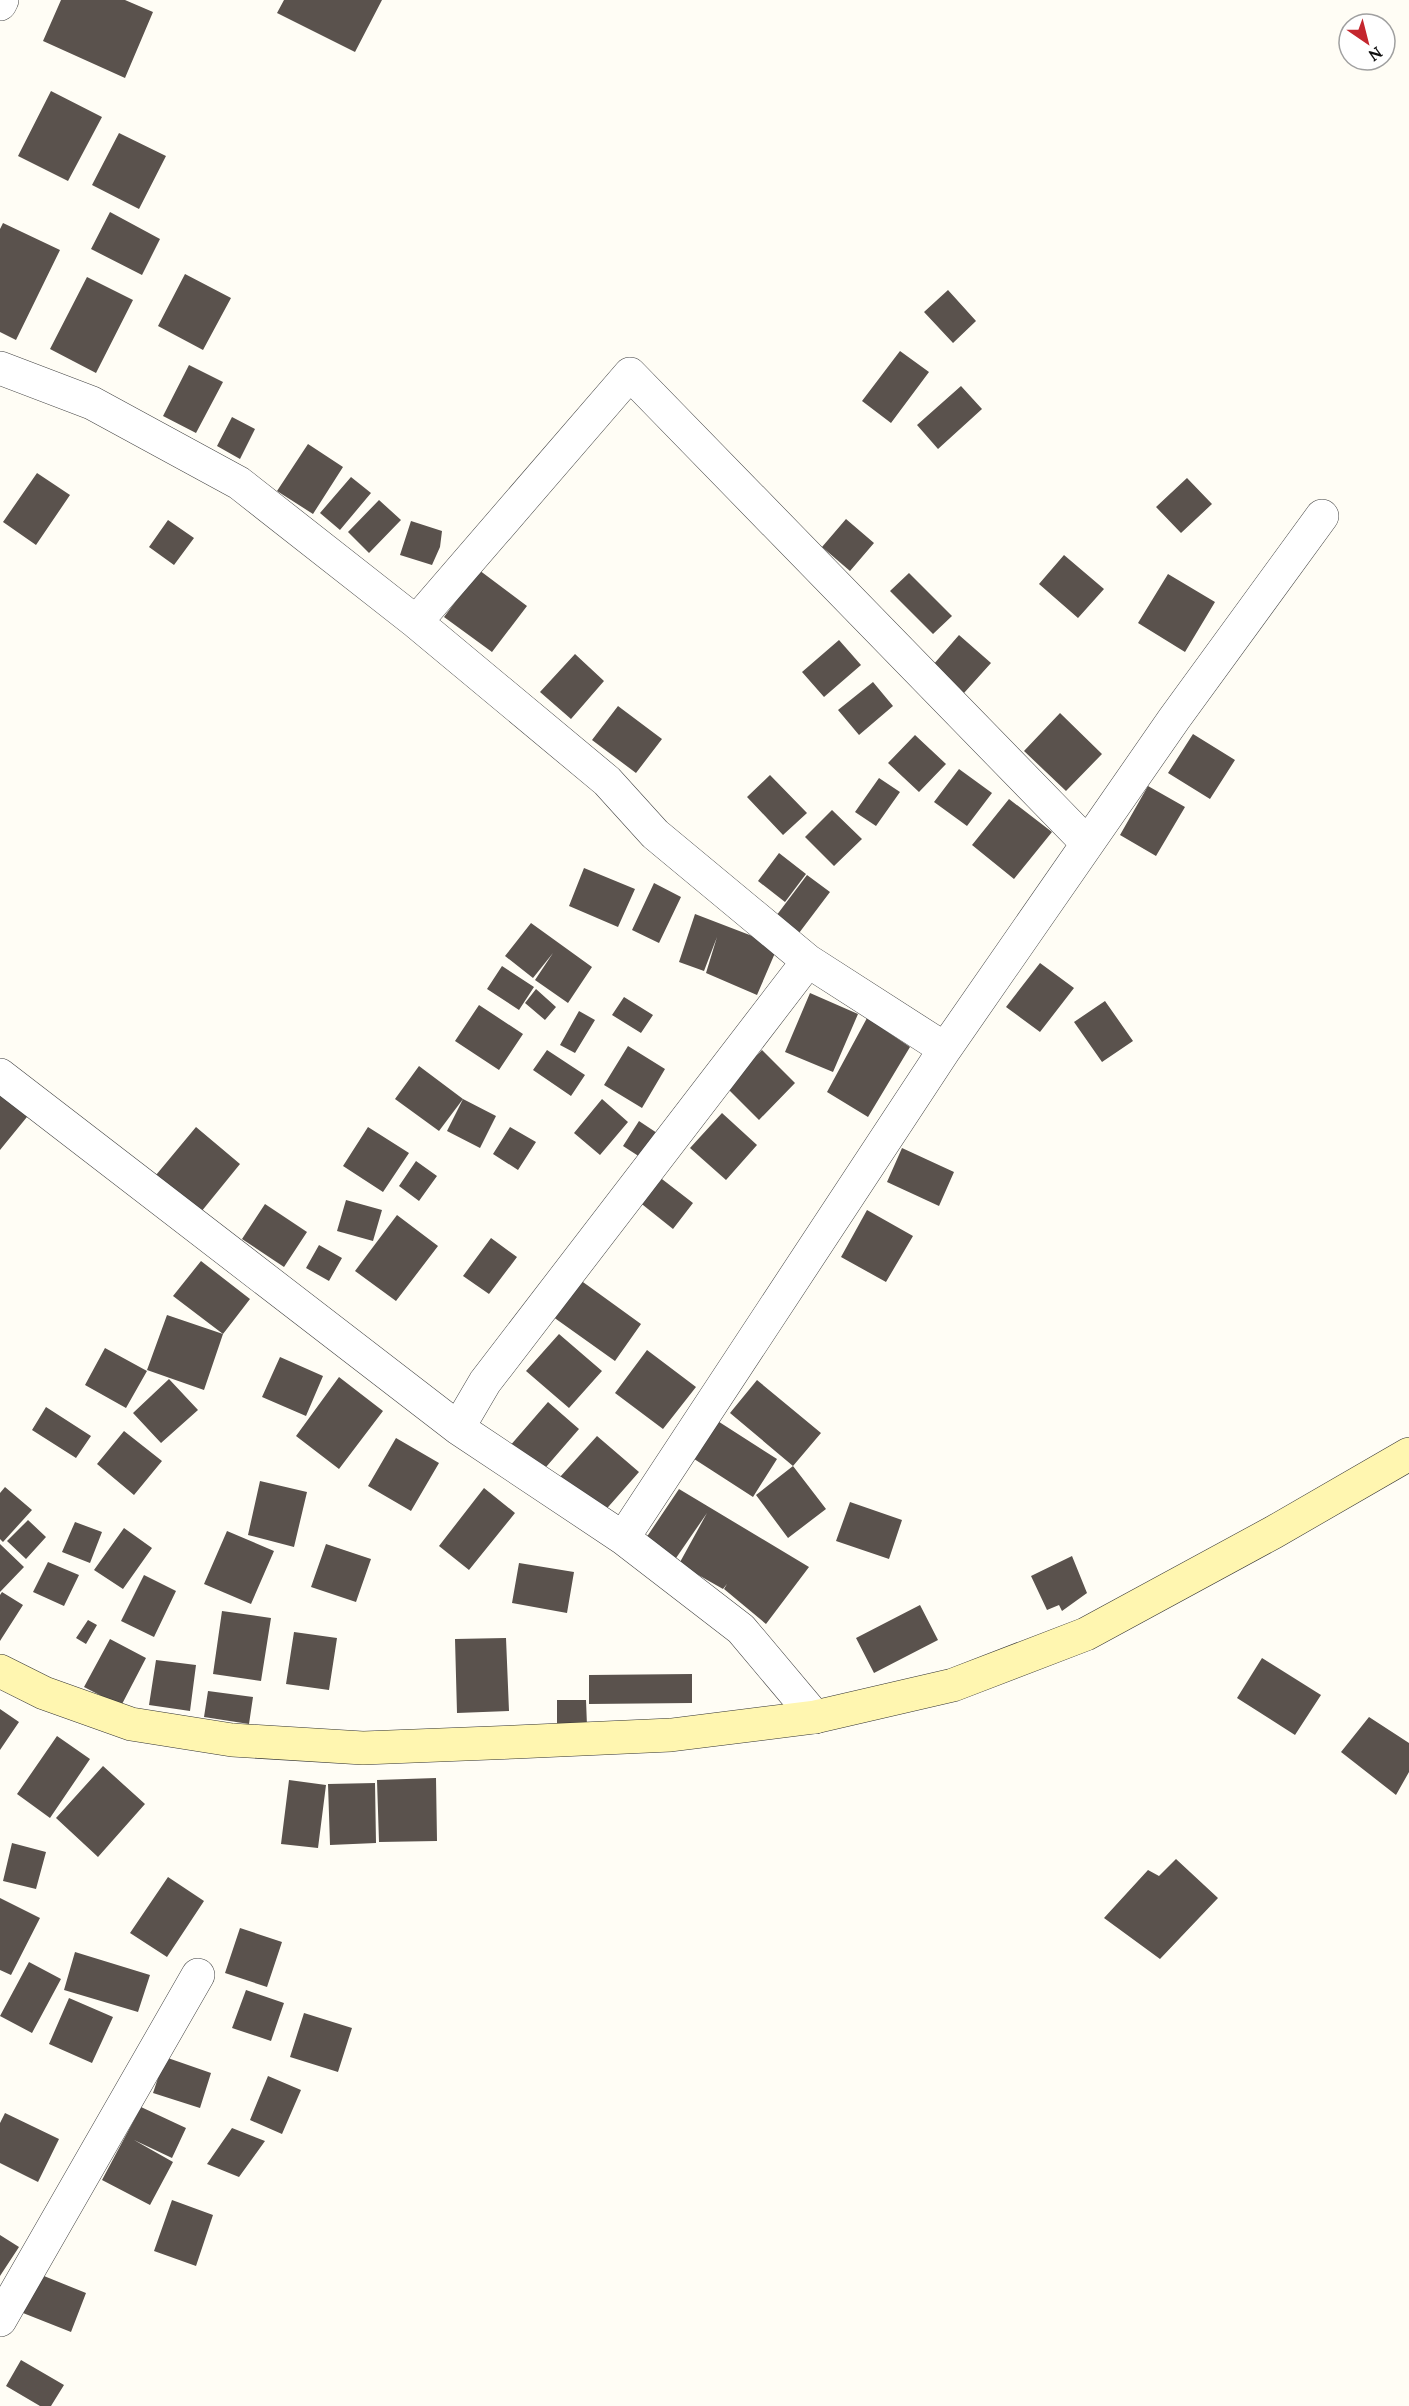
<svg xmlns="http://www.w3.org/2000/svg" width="1409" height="2406" font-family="Lora,serif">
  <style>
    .building { fill: #5a524d }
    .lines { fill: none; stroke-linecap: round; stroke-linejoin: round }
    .street-casing { stroke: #444; stroke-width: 34 }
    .secondary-casing { stroke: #333; stroke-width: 34 }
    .street { stroke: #fff; stroke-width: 33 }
    .secondary { stroke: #fff6b0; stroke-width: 33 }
  </style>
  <rect width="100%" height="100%" fill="#fffdf5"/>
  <path class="building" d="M61 0H125L153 12 125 78 43 41Z
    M284 0H382L355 52 277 13Z
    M51 91 102 117 68 181 18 156Z
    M119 133 166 156 139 209 92 185Z
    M110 212 160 239 142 275 91 249Z
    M3 223 60 250 16 340 0 332V229Z
    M185 274 231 298 203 350 158 326Z
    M87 277 133 300 96 373 50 349Z
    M948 290 976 321 953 343 924 312Z
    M900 351 929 372 891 423 862 401Z
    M189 365 223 382 196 433 163 416Z
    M961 386 982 409 938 449 917 425Z
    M232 417 255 429 240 459 217 446Z
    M308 444 343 467 313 514 277 491Z
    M37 473 70 495 36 545 3 522Z
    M351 477 371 493 340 530 320 513Z
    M1187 478 1212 504 1181 533 1156 507Z
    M379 500 401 520 369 553 348 532Z
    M846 519 874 543 850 571 822 547Z
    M168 520 194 538 174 565 149 547Z
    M411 521 442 531 440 547 432 565 400 555Z
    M1064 555 1104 589 1078 618 1039 584Z
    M479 570 527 606 492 652 444 617Z
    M909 573 952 616 933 634 890 591Z
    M1168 574 1215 602 1185 652 1138 623Z
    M959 635 991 663 964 693 933 665Z
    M839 640 861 665 824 697 802 672Z
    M575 654 604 681 571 719 540 692Z
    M873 682 893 706 859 735 838 710Z
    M618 706 662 739 636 773 592 740Z
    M1060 713 1102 754 1066 791 1024 751Z
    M1193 734 1235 760 1210 799 1168 773Z
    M915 735 946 764 919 792 888 763Z
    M959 769 992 793 967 826 934 802Z
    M770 775 807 813 783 835 747 797Z
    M879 778 900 792 876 826 855 812Z
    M1148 786 1185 807 1156 856 1120 835Z
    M1009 799 1052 832 1014 879 972 845Z
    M832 810 862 839 834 866 805 837Z
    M779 853 806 874 785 902 758 881Z
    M584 868 635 889 618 927 569 906Z
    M807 875 830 892 793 941 770 924Z
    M654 883 681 897 659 943 632 930Z
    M695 914 778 946 757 995 706 973 717 937 704 971 679 962Z
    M531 923 592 967 568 1003 535 980 553 953 533 978 505 956Z
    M1040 963 1074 988 1040 1032 1006 1007Z
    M502 966 534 987 519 1010 487 989Z
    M536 989 556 1007 545 1020 525 1003Z
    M810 993 858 1014 833 1072 785 1052Z
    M624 997 653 1015 641 1033 612 1015Z
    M1105 1001 1133 1041 1102 1062 1074 1022Z
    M479 1005 523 1034 499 1070 455 1041Z
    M579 1011 595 1020 575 1053 560 1045Z
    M867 1018 910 1047 868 1117 827 1092Z
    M628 1046 665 1069 642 1108 604 1085Z
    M547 1050 585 1075 571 1096 533 1070Z
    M762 1050 795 1083 759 1120 726 1087Z
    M419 1066 463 1099 439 1131 395 1099Z
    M0 1088 31 1112 0 1150Z
    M463 1099 496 1116 480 1148 447 1131Z
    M602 1099 628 1122 600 1155 574 1133Z
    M722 1113 757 1145 726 1180 690 1148Z
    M639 1121 657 1133 640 1157 623 1146Z
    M196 1127 240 1164 201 1212 156 1175Z
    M368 1127 409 1153 383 1192 343 1166Z
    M510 1127 536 1142 518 1170 493 1154Z
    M902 1148 954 1172 939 1206 887 1182Z
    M416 1161 437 1176 419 1201 399 1186Z
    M658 1176 693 1203 673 1229 638 1201Z
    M346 1200 382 1210 373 1241 337 1231Z
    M265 1204 307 1232 284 1267 242 1239Z
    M867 1210 913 1236 886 1282 841 1257Z
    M397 1215 438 1246 396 1301 355 1271Z
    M491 1238 517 1257 489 1294 463 1276Z
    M319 1245 342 1258 329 1281 306 1268Z
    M201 1261 250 1299 223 1334 173 1296Z
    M576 1277 641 1324 615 1361 549 1314Z
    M167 1315 223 1334 204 1390 147 1370Z
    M559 1334 602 1371 569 1408 526 1371Z
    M105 1348 147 1371 126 1408 85 1385Z
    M647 1350 696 1387 663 1429 615 1393Z
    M280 1357 323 1376 306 1416 262 1397Z
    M339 1377 383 1411 339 1469 296 1436Z
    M169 1379 198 1410 161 1443 133 1413Z
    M757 1380 821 1433 793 1466 730 1413Z
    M548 1402 579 1429 540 1474 509 1447Z
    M46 1407 91 1436 76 1458 32 1430Z
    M713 1418 777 1459 753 1497 688 1455Z
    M124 1431 162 1461 134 1495 97 1464Z
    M597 1436 639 1472 602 1514 560 1477Z
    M396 1438 439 1463 411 1511 368 1486Z
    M793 1466 826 1509 788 1538 756 1495Z
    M260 1481 307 1492 294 1547 248 1535Z
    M5 1487 32 1510 3 1542 0 1539V1493Z
    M484 1488 515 1513 469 1570 439 1546Z
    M679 1489 809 1567 766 1624 724 1589 727 1584 723 1589 679 1564 707 1513 674 1561 644 1541Z
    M850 1502 902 1520 889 1559 836 1541Z
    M28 1520 46 1537 26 1559 7 1541Z
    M75 1522 102 1532 90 1563 62 1552Z
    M124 1528 152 1548 123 1589 94 1570Z
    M227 1531 274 1551 251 1604 204 1584Z
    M0 1544 24 1567 0 1592Z
    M326 1544 371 1559 356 1602 311 1587Z
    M1072 1556 1087 1593 1062 1611 1059 1605 1047 1610 1031 1576Z
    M48 1562 79 1575 64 1606 33 1592Z
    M519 1563 574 1572 567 1613 512 1603Z
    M144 1575 176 1591 154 1637 121 1621Z
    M2 1592 23 1605 0 1641V1595Z
    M920 1605 938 1640 874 1673 856 1638Z
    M222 1611 271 1618 261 1681 213 1674Z
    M88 1620 97 1625 86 1644 76 1638Z
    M294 1632 337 1638 329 1690 286 1684Z
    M506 1638 509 1711 457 1713 455 1639Z
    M110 1639 146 1658 121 1706 84 1687Z
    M1262 1658 1321 1695 1295 1735 1237 1698Z
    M156 1660 196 1665 190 1711 149 1705Z
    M692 1674V1703L589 1704V1675Z
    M208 1691 253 1697 249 1724 204 1717Z
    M557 1700H586L587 1726 557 1727Z
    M0 1709 19 1722 0 1750Z
    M1369 1717 1409 1743V1772L1396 1795 1341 1752Z
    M57 1736 90 1759 50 1818 17 1794Z
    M103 1766 145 1804 98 1857 56 1818Z
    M436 1778 437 1841 379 1842 377 1780Z
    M289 1780 326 1785 318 1848 281 1844Z
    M375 1783 376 1843 330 1845 328 1784Z
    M12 1843 46 1852 36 1889 3 1881Z
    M1176 1859 1218 1898 1160 1959 1104 1918 1148 1870 1159 1876Z
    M168 1877 204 1901 167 1957 130 1933Z
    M0 1898 40 1918 11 1975 0 1970Z
    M240 1928 282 1942 267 1987 225 1973Z
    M75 1952 150 1975 138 2012 64 1990Z
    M29 1962 61 1979 32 2033 0 2016Z
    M246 1990 284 2003 271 2041 232 2028Z
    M69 1998 113 2017 92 2063 49 2044Z
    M304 2013 352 2028 338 2072 290 2057Z
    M165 2057 211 2073 200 2108 153 2093Z
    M268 2076 301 2090 282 2134 250 2120Z
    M141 2107 186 2128 172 2158 134 2140 173 2162 150 2205 102 2180Z
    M5 2113 59 2139 38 2182 0 2163V2123Z
    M232 2128 265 2141 239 2177 207 2164Z
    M172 2200 213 2215 196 2266 154 2251Z
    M0 2235 19 2247 0 2276Z
    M39 2274 86 2293 71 2332 23 2313Z
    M21 2360 64 2385 51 2406H40L6 2386Z"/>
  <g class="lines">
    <g class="street-casing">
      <path id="street" d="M0 4 2 0
        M0 368 92 403 239 483 416 622 607 781 655 834 808 961 945 1049
        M416 622 630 374 1087 843
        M0 1075 458 1428 623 1538 741 1629 815 1717
        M458 1428 485 1382 808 961
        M623 1538 945 1049 1174 719 1322 516
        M0 2320 198 1975"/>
    </g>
    <g class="secondary-casing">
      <path id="secondary" d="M0 1671 44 1693 131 1724 232 1740 363 1748 515 1742 671 1735 815 1717 953 1685 1086 1634 1274 1532 1409 1454"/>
    </g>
    <use href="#street" class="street"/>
    <use href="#secondary" class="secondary"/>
  </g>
  <g transform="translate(1367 42) rotate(145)"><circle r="28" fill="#ffffff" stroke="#a0a0a0" stroke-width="1.5"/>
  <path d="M0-4.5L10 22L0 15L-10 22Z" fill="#c4262e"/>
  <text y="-9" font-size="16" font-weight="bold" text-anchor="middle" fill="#111111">N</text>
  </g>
</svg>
